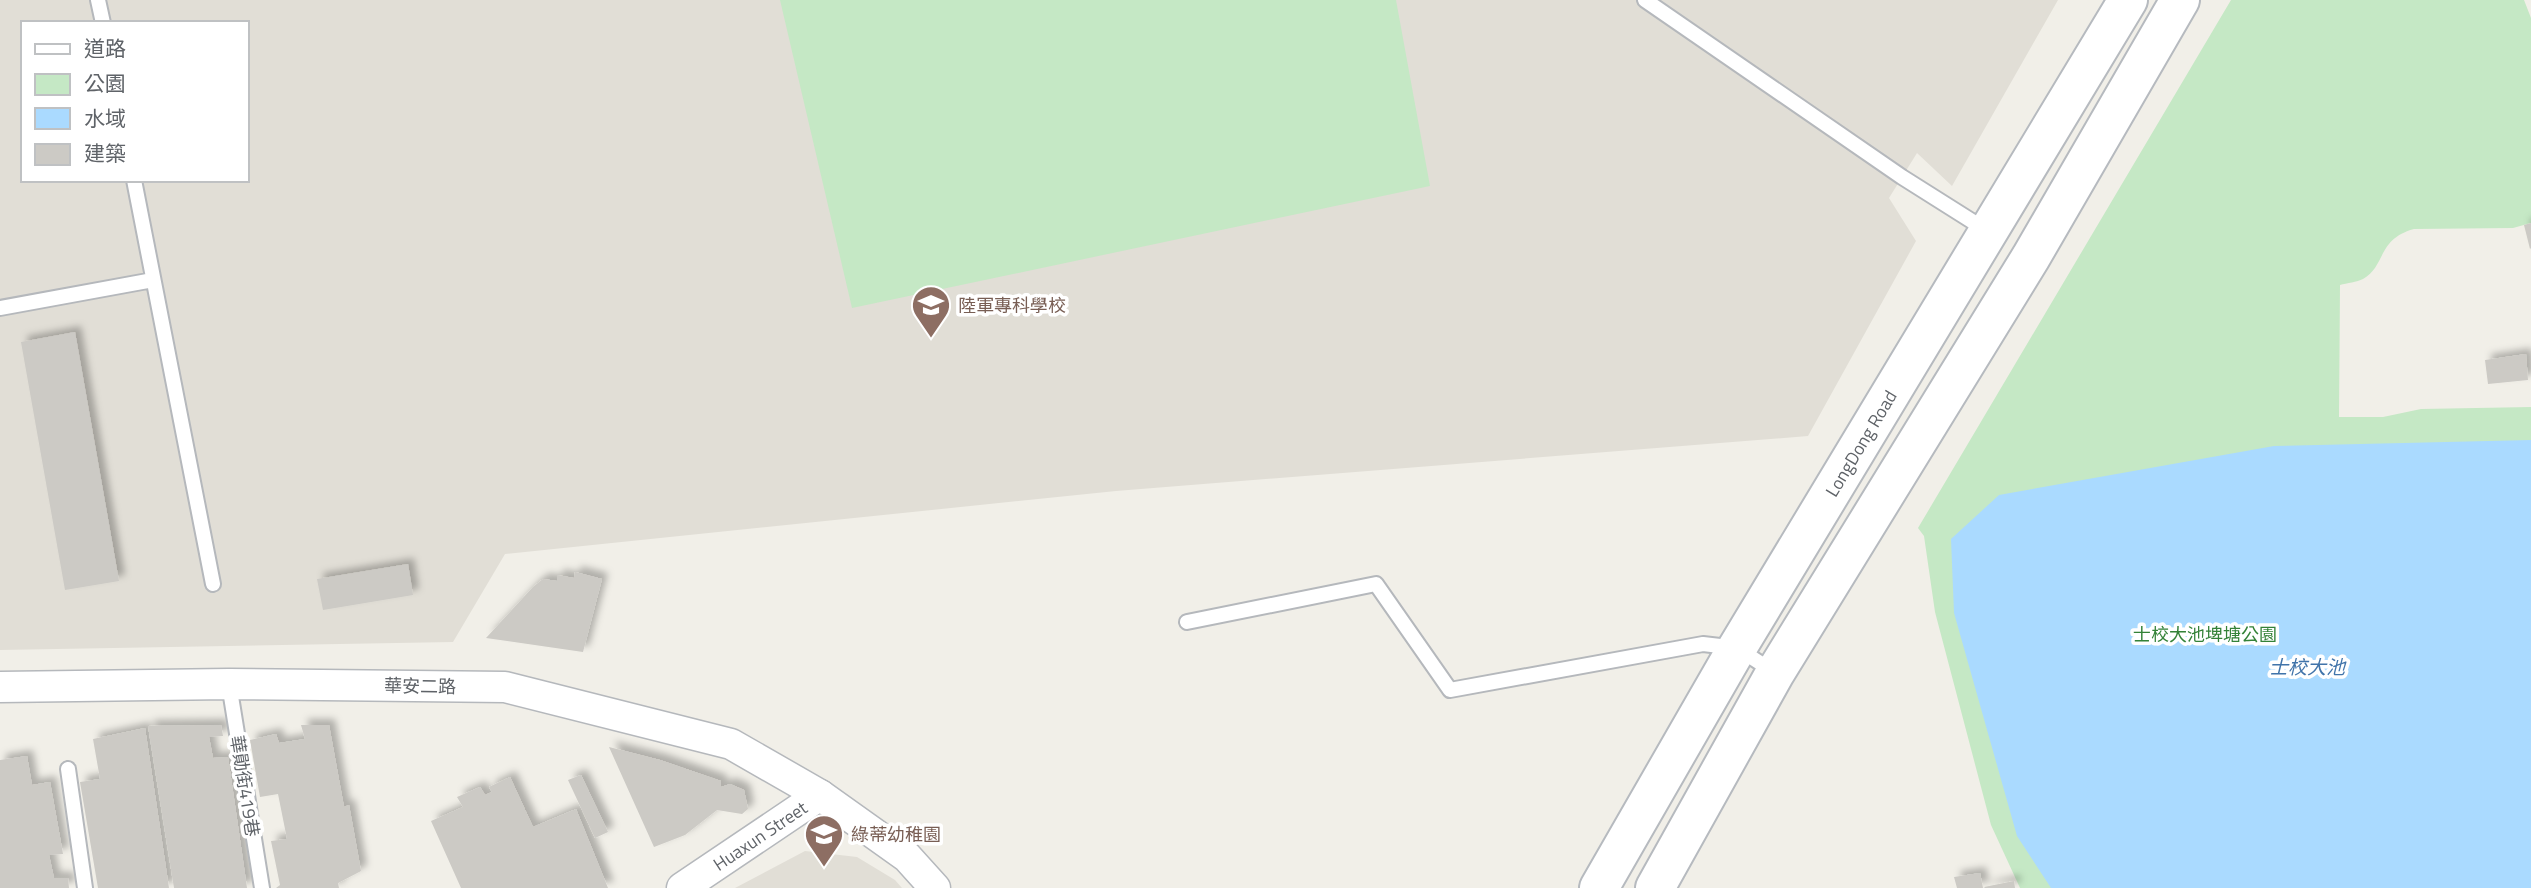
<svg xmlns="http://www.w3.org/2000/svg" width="2531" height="888" font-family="'Titillium Web','Noto Sans TC',sans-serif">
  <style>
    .education { fill: #e1ded6; fill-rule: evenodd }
    .green { fill: #c5e8c5 }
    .water { fill: #aadaff }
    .building { fill: #cccac5; filter: url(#shadow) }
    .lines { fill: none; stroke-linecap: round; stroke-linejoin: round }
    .lane-casing { stroke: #b5b8bc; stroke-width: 18 }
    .street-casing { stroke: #b5b8bc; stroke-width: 33 }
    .secondary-casing { stroke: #b6babf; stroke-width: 42 }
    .lane { stroke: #fff; stroke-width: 14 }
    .street { stroke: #fff; stroke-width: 30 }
    .secondary { stroke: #fff; stroke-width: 38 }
    .labels { text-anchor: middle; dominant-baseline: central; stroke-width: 7; stroke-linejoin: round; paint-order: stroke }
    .education-label { font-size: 18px; fill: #785e54; stroke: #fff; text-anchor: start }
    .street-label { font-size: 18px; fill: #5f6368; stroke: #fff }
    .park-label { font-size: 18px; fill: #348238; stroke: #fff }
    .water-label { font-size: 19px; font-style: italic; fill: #4174aa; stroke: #fff }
  </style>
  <defs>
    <filter id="shadow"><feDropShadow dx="6" dy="-6" stdDeviation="3.5" flood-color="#0004"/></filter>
  </defs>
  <rect width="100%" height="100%" fill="#f1efe8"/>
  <path class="education" d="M0 0H2058L1952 186 1917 153 1889 198 1916 241 1808 436 1116 491 505 554 453 642 0 650ZM23 23H247V180H23Z
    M805 851 857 857 895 880 902 888H735Z"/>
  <path class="green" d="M780 0H1396L1430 186 852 308Z
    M2231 0H2524L2531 18V223L2513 228 2414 229C2377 239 2386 266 2363 279 2357 282 2347 283 2340 285L2339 417H2383L2421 409 2531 407V888H2020L1991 825 1935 612 1924 536 1918 528Z"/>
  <path class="water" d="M2531 440V888H2051L2017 836 1954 613 1951 539 1999 495 2274 446Z"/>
  <path class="building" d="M2531 223V248L2530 249 2524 225Z
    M75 332 119 581 65 590 21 342Z
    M2526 354 2528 380 2488 384 2485 360Z
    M408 564 413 595 323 610 317 579Z
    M575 572 602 579 583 652 486 638 533 587 543 579 557 581V575L574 578Z
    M221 725 223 736 209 737 213 758 228 757 247 888H174L148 726Z
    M301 725H329L344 807 349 805 361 871 338 883 339 888H276L280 885 271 841 287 839 278 794 260 797 250 740 276 734 279 743 305 739Z
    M145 728 169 888H98L80 782 100 779 93 739Z
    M609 747 660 760 721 781V787L730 784 744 790 748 809 742 814 717 810 685 835 654 847Z
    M27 756 32 785 50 782 63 854 49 855 54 878H68L69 888H0V760Z
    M581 775 608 832 595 838 568 780Z
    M510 777 533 827 576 809 608 888H461L431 821 463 807 457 797 480 787 485 795 492 792 489 787Z
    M1980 873 1983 888H1957L1954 877Z
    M2014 881 2015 888H1985L1984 887Z"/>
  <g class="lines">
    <g class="lane-casing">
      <path id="lane" d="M98 0 103 23
        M1645 0 1902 177 1986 230
        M134 180 213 584
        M0 308 153 280
        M1187 622 1376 584 1450 690 1703 644 1737 648 1774 672
        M229 684 262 888
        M68 769 85 888"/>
    </g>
    <g class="street-casing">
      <g id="street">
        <path d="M0 687 229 684 505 687 731 744 820 795"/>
        <path id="s1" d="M682 888 820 795 907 857 935 888"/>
      </g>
    </g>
    <g class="secondary-casing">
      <g id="secondary">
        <path id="s2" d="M1599 888 1737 648 2128 0"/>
        <path d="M1655 888 1775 673 2031 257 2180 0"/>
      </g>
    </g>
    <use href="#lane" class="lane"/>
    <use href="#street" class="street"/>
    <use href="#secondary" class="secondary"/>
  </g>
  <defs>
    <g id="university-pin" transform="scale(2.0125)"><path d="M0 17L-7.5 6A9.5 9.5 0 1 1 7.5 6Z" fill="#8d6e63" stroke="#fff"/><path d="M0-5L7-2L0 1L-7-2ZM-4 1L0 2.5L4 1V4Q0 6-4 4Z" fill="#fff"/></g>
    <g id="school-pin" transform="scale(2.0125)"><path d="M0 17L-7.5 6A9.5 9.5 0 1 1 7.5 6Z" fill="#8d6e63" stroke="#fff"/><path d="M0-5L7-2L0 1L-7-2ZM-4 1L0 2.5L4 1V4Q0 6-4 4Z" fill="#fff"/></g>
  </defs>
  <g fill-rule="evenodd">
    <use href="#university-pin" x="931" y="305"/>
    <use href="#school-pin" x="824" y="834"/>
  </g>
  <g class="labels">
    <g class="education-label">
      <text x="958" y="305">陸軍專科學校</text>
      <text x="851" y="834">綠蒂幼稚園</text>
    </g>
    <g class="street-label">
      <text stroke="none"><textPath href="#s2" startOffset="516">LongDong Road</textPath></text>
      <text transform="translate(420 686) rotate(1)">華安二路</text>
      <text transform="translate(245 786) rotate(81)">華勛街419巷</text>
      <text stroke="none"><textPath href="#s1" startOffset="94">Huaxun Street</textPath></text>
    </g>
    <g class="park-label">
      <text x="2205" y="634">士校大池埤塘公園</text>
    </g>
    <g class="water-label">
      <text x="2307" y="666">士校大池</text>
    </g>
  </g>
  <rect x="21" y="21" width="228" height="161" fill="#ffffff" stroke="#bfc1c3" stroke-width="2"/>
  <rect x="35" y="44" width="35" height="10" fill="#ffffff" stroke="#bfc1c3" stroke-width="2"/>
  <text x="84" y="56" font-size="21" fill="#5f6368">道路</text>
  <rect x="35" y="74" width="35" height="21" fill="#c5e8c5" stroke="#bfc1c3" stroke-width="2"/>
  <text x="84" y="91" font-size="21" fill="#5f6368">公園</text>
  <rect x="35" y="108" width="35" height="21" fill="#aadaff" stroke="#bfc1c3" stroke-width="2"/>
  <text x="84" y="126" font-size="21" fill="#5f6368">水域</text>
  <rect x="35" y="144" width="35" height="21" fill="#cccac5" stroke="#bfc1c3" stroke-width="2"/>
  <text x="84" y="161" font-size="21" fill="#5f6368">建築</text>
</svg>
